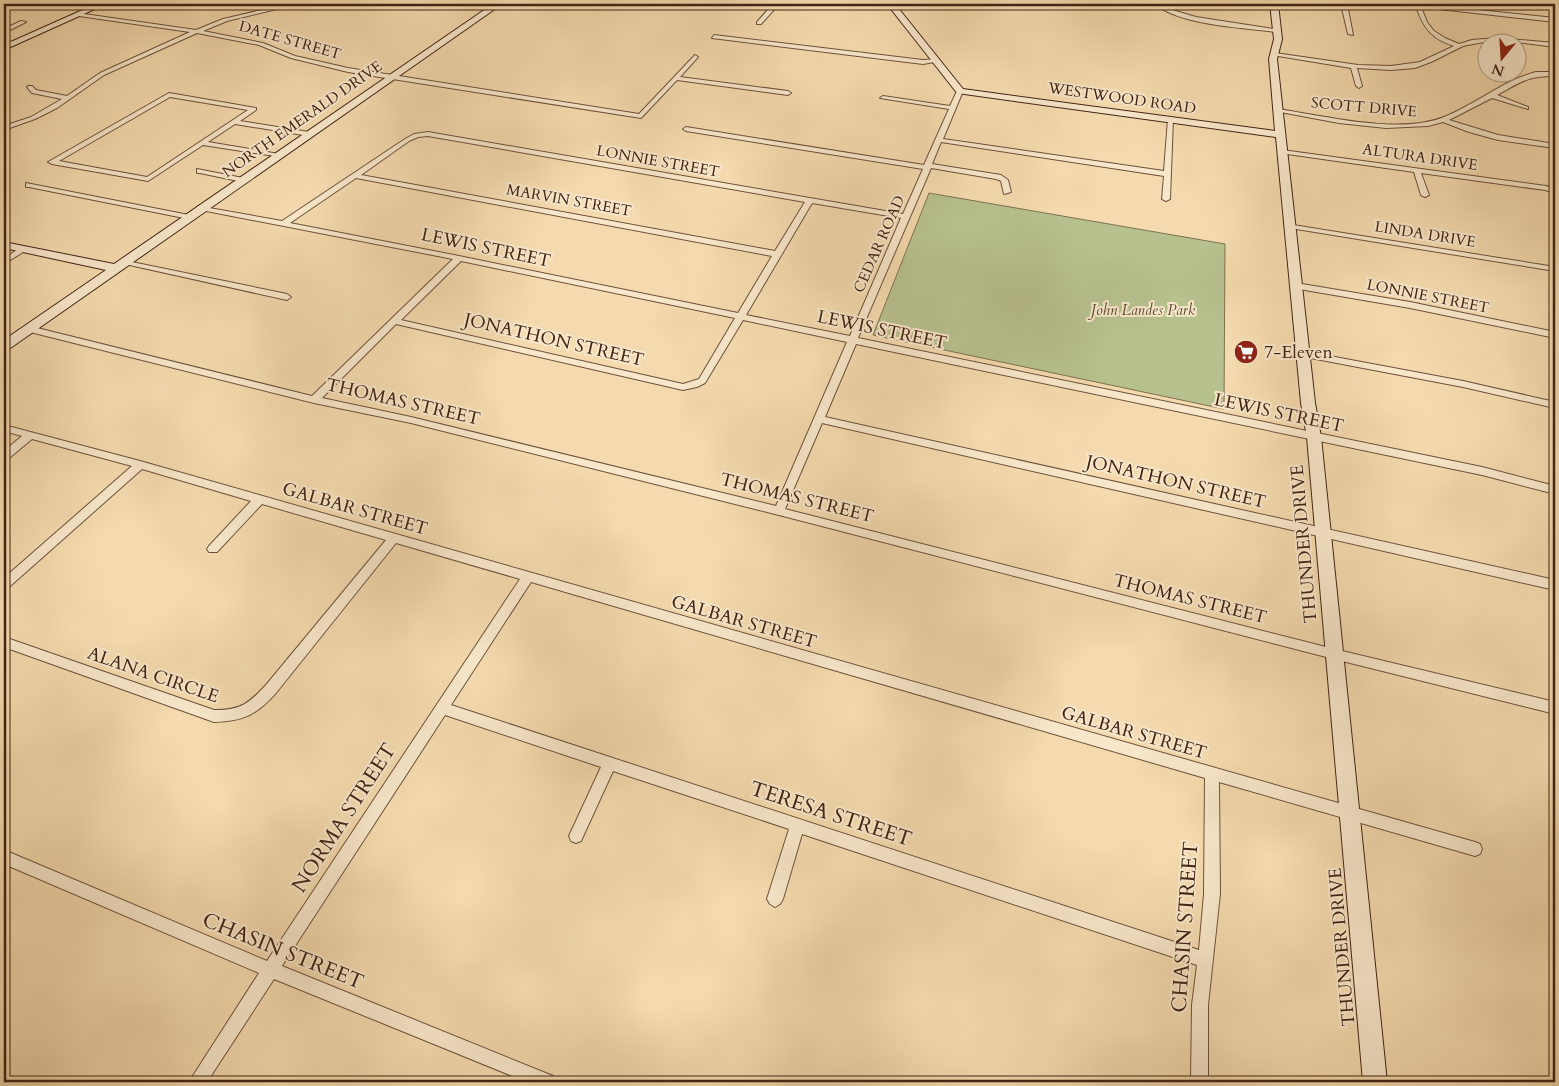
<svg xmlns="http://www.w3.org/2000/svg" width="1559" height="1086" font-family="Cardo,serif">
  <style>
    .green { fill: #b7c18e; stroke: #7c7252 }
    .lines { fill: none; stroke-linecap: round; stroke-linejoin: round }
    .street-casing { stroke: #6e513b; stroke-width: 2 }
    .secondary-casing { stroke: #422315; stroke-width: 2 }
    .street { fill: #f8e7ca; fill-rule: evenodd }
    .secondary { fill: #f8e7ca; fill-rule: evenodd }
    .labels { text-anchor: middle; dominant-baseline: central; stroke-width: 4; stroke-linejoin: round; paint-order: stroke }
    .far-street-label { font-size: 15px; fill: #422315; stroke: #f8e7ca }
    .far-park-label { font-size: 15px; font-style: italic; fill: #5f4a33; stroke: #f8e7ca }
    .street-label { font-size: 18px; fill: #422315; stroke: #f8e7ca }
    .poi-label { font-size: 18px; fill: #422315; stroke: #f8e7ca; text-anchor: start }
    .near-street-label { font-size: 21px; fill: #422315; stroke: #f8e7ca }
  </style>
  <rect width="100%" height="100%" fill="#f4daae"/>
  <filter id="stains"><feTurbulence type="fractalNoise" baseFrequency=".004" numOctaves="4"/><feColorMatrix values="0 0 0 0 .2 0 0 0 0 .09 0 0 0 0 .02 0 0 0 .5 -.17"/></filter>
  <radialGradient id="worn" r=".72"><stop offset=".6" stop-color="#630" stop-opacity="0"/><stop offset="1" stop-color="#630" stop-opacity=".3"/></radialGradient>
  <path class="green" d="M929 193 1225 244 1224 409 873 335Z"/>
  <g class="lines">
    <g class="street-casing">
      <path id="street" d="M58 4H72L95 8 92 10Z
        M288 4H297L227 21 203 31 263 43 295 56 348 68 639 114 695 55 698 57 680 77 788 91 791 93 788 95 677 80 641 118 348 72 291 58 259 45 197 33 104 75 57 108 35 119 4 130V126L31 117 62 99 32 93 27 87 28 86H32L36 90 67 96 100 73 190 32 79 16 77 13 196 30 223 19Z
        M773 4H779L761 24H757V22Z
        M1155 4H1161L1169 9 1196 17 1280 30 1277 32C1245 28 1179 25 1155 4Z
        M1341 4H1347L1353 35 1348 34Z
        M1405 4H1421L1555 18V22L1421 7 1427 22 1434 31 1445 38 1459 44 1472 40 1496 38 1555 43V47L1508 41 1484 42 1463 46 1431 62 1415 68 1391 70 1357 68 1362 86 1359 88 1356 86 1351 68 1272 55 1275 53 1358 65 1391 66 1420 62 1454 46C1432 39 1423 28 1416 6Z
        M21 21 26 22 4 33V29Z
        M714 35 923 60 937 59 940 61 923 64 712 38Z
        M4 40 18 43 15 45 4 44Z
        M1536 72H1555V76C1527 76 1521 82 1497 95L1528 107V109L1492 98 1449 120 1498 135 1555 144V148L1498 140 1469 132 1443 122 1428 126 1386 128 1339 123 1275 111 1278 109C1325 116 1400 135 1444 117 1477 104 1502 81 1536 72Z
        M960 89 963 91 943 139 1164 171 1168 119 1173 118 1170 199 1166 201 1162 199 1164 176 941 142 932 164 1001 175 1008 180 1011 192 1004 194 1001 181 996 179 931 168 858 338 1482 467 1555 486V494L1482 475 856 344 825 417 1555 580V590L822 423 785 509 1334 649 1555 702V714L1334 659 779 515 411 423 314 403 26 331 25 329 29 326 312 396 453 259 201 210 197 208 198 206 282 221 405 139 414 134 428 132 903 214 923 169 686 131 683 129 686 127 924 165 949 109 880 98 883 96 950 106 957 91ZM428 136 805 202 775 251 361 175 409 141 418 137ZM356 178 772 256 738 313 459 256 290 223ZM812 203 901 218 850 336 746 315ZM461 261 735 318 699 379 683 384 401 320ZM743 320 847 342 776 506 411 417 322 398 396 324 683 390 697 387 705 383Z
        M169 93 256 108V110L240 121 309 132 312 134 309 136 235 124 208 142 279 154 281 155V157L203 145 148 181 52 164 48 162ZM170 97 248 110 147 177 59 161Z
        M1282 150 1546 186 1555 189V193L1545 190 1421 173 1429 195 1425 197 1421 195 1414 172 1280 153V151Z
        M197 169 243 178 247 180 243 182 200 173H197Z
        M26 183 189 215 193 217 189 219 29 187H26Z
        M1287 224 1555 267V271L1290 228H1287Z
        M21 247 28 249 4 264V259Z
        M122 260 287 294 291 297 287 300 125 264H122Z
        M1296 283 1410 302 1555 332V338L1410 308 1293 288 1292 286Z
        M1303 351 1463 381 1555 402V408L1463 387 1300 356 1298 354Z
        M4 425 140 461 1475 842 1480 844 1482 849 1480 854 1475 856 1219 782 1220 894 1208 1005V1082H1191L1192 1005 1197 965 802 834 783 899 780 904 775 907 770 904 767 899 789 829 613 771 581 841 576 843 571 841 569 836 601 767 445 715 282 966 553 1076 555 1082H527L274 979 207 1082H189L259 973 4 864V850L267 961 520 579 396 543 276 693C256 715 244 721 214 722L4 647V637L214 710C241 710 248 704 266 685L386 540 262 504 217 552H209L207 549 209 546 251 501 142 469 8 588 4 590V578L132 466 32 439 8 459 4 460V451L22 436 4 431ZM531 582 1205 778 1204 894 1199 950 451 705Z"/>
    </g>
    <g class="secondary-casing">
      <path id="secondary" d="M96 4H106L4 50V45Z
        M493 4H502L9 349 4 350V340L106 270 4 248V242L114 264Z
        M887 4H895L963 89 1275 131 1269 59 1274 39 1270 4H1278L1282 39 1277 59 1315 403 1321 437 1387 1082H1363L1307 437 1301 403 1276 137 957 93Z"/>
    </g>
    <use href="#street" class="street"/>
    <use href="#secondary" class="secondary"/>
  </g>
  <defs>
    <g id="supermarket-disc" transform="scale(1.25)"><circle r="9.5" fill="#8f2418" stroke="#f8e7ca"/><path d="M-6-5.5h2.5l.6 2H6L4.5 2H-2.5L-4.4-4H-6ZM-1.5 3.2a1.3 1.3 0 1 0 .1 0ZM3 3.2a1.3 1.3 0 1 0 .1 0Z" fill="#fff"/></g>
  </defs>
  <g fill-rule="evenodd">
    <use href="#supermarket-disc" x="1246" y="352"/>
  </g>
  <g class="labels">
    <g class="far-street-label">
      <text transform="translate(290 40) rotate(16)">DATE STREET</text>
      <text transform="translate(1122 98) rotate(8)">WESTWOOD ROAD</text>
      <text transform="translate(1364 107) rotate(5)">SCOTT DRIVE</text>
      <text transform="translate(302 119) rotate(-35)">NORTH EMERALD DRIVE</text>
      <text transform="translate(1420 157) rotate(8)">ALTURA DRIVE</text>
      <text transform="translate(658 161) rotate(10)">LONNIE STREET</text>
      <text transform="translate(569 200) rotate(10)">MARVIN STREET</text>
      <text transform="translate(1425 234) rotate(9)">LINDA DRIVE</text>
      <text transform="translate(879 244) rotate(-66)">CEDAR ROAD</text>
      <text transform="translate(1428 296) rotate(11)">LONNIE STREET</text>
    </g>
    <g class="far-park-label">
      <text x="1143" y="310">John Landes Park</text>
    </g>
    <g class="street-label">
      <text transform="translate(486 248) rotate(12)">LEWIS STREET</text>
      <text transform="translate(882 330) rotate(12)">LEWIS STREET</text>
      <text transform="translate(554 340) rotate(13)">JONATHON STREET</text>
      <text transform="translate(403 402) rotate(13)">THOMAS STREET</text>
      <text transform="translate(1279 413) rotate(12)">LEWIS STREET</text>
      <text transform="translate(1176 482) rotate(13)">JONATHON STREET</text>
      <text transform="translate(797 498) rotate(14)">THOMAS STREET</text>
      <text transform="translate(355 509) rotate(16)">GALBAR STREET</text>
      <text transform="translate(1304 544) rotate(-95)">THUNDER DRIVE</text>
      <text transform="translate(1190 599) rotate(14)">THOMAS STREET</text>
      <text transform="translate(744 622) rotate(16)">GALBAR STREET</text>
      <text transform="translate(153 675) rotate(19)">ALANA CIRCLE</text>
      <text transform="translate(1134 733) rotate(16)">GALBAR STREET</text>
      <text transform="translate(1342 947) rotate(-95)">THUNDER DRIVE</text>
    </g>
    <g class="poi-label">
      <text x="1264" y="352">7-Eleven</text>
    </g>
    <g class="near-street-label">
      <text transform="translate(831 814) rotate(18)">TERESA STREET</text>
      <text transform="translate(344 818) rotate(-57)">NORMA STREET</text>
      <text transform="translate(1185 927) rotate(-86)">CHASIN STREET</text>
      <text transform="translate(283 951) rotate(22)">CHASIN STREET</text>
    </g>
  </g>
  <rect width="1559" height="1086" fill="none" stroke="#f4daae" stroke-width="20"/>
  <rect x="5" y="5" width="1549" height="1076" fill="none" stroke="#422315" stroke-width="2.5"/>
  <rect x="10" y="10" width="1539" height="1066" fill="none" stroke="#422315"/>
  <g transform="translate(1502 58) rotate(198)"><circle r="24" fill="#f8e7ca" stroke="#af9982"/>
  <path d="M0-4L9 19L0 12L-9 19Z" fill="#8f2418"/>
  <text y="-8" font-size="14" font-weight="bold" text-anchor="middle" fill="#422315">N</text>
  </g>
  <rect width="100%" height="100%" filter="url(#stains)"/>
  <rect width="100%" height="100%" fill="url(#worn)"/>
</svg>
